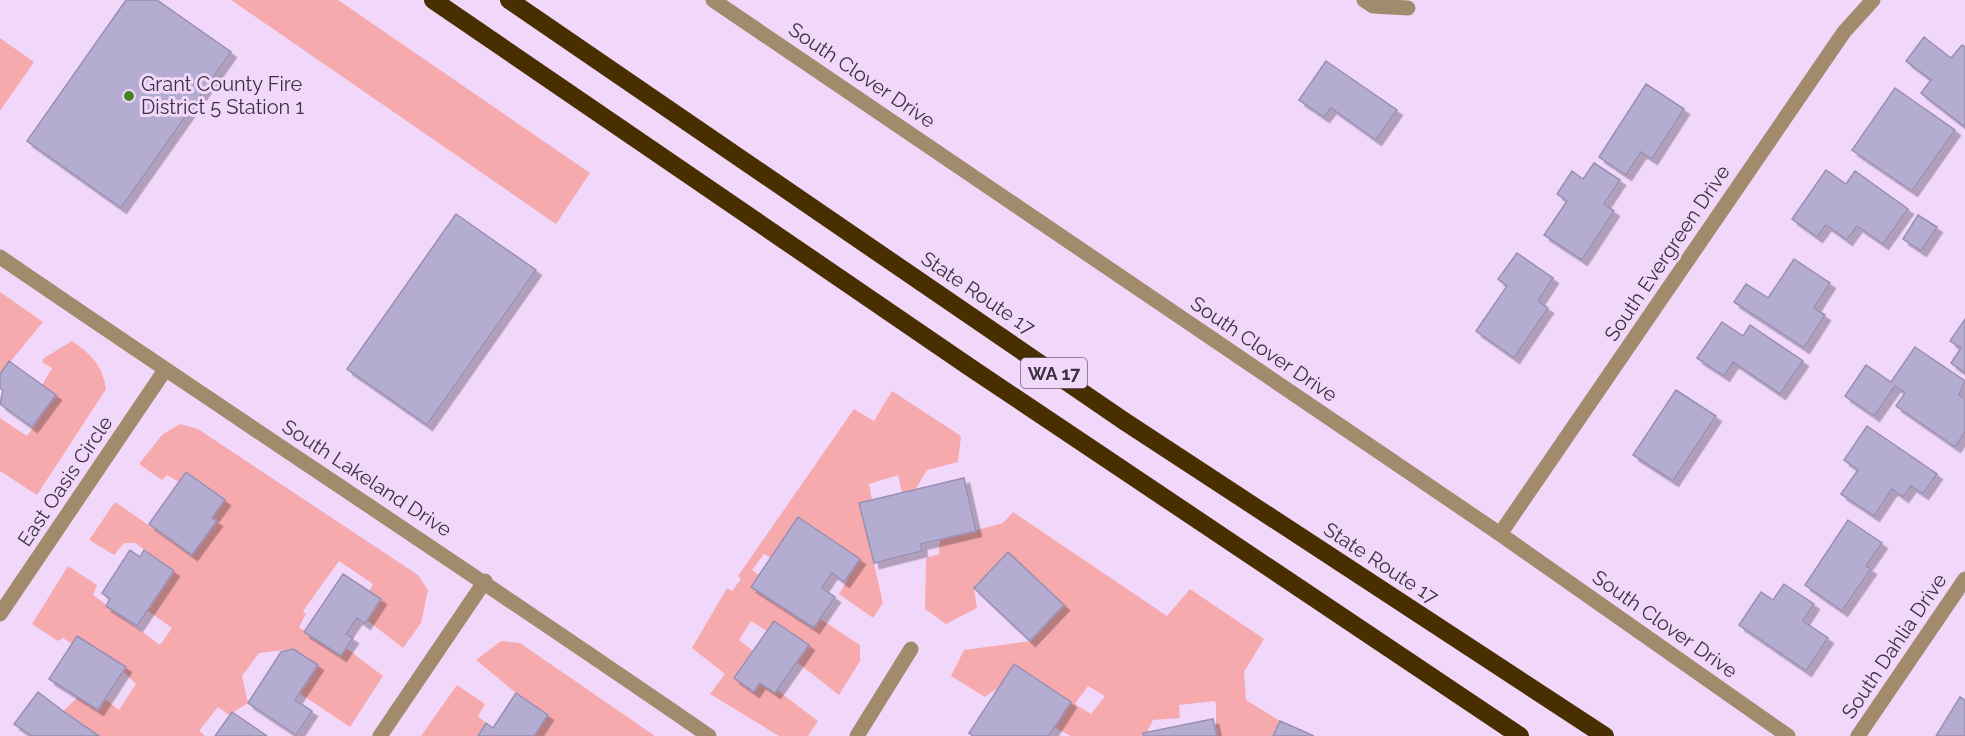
<svg xmlns="http://www.w3.org/2000/svg" width="1965" height="736" font-family="Raleway,sans-serif">
  <style>
    .green { fill: #f7aaae; fill-rule: evenodd }
    .building { fill: #b5acd1; stroke: #988fb3; stroke-width: 1.5; filter: url(#shadow) }
    .lines { fill: none; stroke-linecap: round; stroke-linejoin: round }
    .minor { stroke: #a28b6c; stroke-width: 15 }
    .highway { stroke: #492f00; stroke-width: 18 }
    .poi-dot { fill: #478321; stroke: #f1d8fb; stroke-width: 2 }
    .labels { text-anchor: middle; dominant-baseline: central; stroke-width: 6; stroke-linejoin: round; paint-order: stroke }
    .shield { fill: #f1d8fb; stroke: #726377; stroke-width: 1.5 }
    .shield-label { font-size: 18px; font-weight: bold; fill: #3b313f }
    .street-label { font-size: 20px; fill: #3b313f; stroke: #f1d8fb }
    .poi-label { font-size: 20px; fill: #3b313f; stroke: #f1d8fb; text-anchor: start }
  </style>
  <defs>
    <filter id="shadow"><feDropShadow dx="5.5" dy="5.5" stdDeviation="0" flood-color="#0004"/></filter>
  </defs>
  <rect width="100%" height="100%" fill="#f1d8fb"/>
  <path class="green" d="M231 0H338L590 173 556 224Z
    M0 38 34 62 0 111Z
    M0 292 43 322 1 373 0 372Z
    M72 341C91 354 103 366 106 389L37 495 0 471V418L27 436 56 395 42 385 52 368 42 362 44 358Z
    M892 391 961 436 958 462 927 470 915 490 902 493 898 475 869 484 872 500 860 503 883 603 873 618 839 594 859 559 798 518 771 558 764 554 752 570 759 575 752 587 814 628 820 619 860 645V661L839 695 797 662 774 622 767 631 751 621 739 640 753 651 754 692 760 683 775 693 777 690 818 721 808 736H779L710 694 725 674 692 648 727 588 732 591 741 579 738 576 854 409 874 421Z
    M180 424 198 429 418 575 428 590 421 623 403 648 367 620 381 600 369 591 373 584 339 561 303 611 306 614 299 627 340 656 346 648 383 676 350 727 299 693 317 665 292 649 259 653 242 676 248 703 229 715 218 707 199 731 205 736H99L63 711 78 697 98 710 105 699 119 710 136 684 123 671 126 667 78 636 72 644 63 638 58 641 32 624 68 566 97 585 93 595 160 645 172 628 148 611 174 571 135 543H124L114 555 89 540 115 502 192 555 217 521 212 518 225 500 186 472 179 482 167 475 162 480 139 464 162 435Z
    M1013 512 1167 616 1190 589 1264 639 1244 672 1246 700 1280 721 1273 736H1217C1214 721 1218 713 1215 701L1179 705 1180 718 1153 720 1147 732 1143 733 1144 736H1071L1054 727 1071 702 1014 664 1000 686 985 697 951 676 964 650 1030 641 1063 605 1008 552 974 588 977 608 946 624 925 609 926 558 939 554 940 540 1003 523ZM1088 686 1105 696 1091 714 1075 704Z
    M501 641 520 643 655 736H534L548 715 516 693 476 660Z
    M457 685 485 704 478 716 486 723 478 736H421Z"/>
  <path class="building" d="M126 0H157L231 52 121 208 27 141Z
    M1924 37 1951 58 1962 45 1965 47V127L1921 93 1931 80 1906 61Z
    M1326 61 1397 110 1376 140 1331 108 1324 117 1299 100Z
    M1646 84 1684 109 1652 159 1641 152 1626 175 1599 157Z
    M1895 88 1955 130 1912 191 1852 150Z
    M1594 163 1620 180 1604 204 1614 211 1582 260 1544 235 1567 201 1557 194 1572 171 1583 179Z
    M1826 170 1846 184 1855 171 1908 209 1883 244 1857 226 1847 240 1826 225 1817 237 1792 219Z
    M456 214 536 270 427 425 347 369Z
    M1918 215 1937 227 1921 251 1903 239Z
    M1517 253 1553 278 1538 301 1548 308 1514 358 1476 331 1507 286 1498 279Z
    M1794 259 1830 283 1814 308 1825 315 1804 348 1734 302 1746 284 1768 298Z
    M1965 319V373L1951 363 1961 348 1950 341Z
    M1722 322 1743 336 1750 325 1803 361 1780 394 1733 362 1724 376 1697 358Z
    M1915 347 1965 381 1959 395 1965 399V432L1955 447 1896 406 1905 393 1895 386 1874 416 1845 396 1866 365 1891 382Z
    M9 361 56 395 32 427 0 404 3 390 0 388V374Z
    M1676 390 1716 416 1673 481 1633 455Z
    M1867 426 1937 474 1923 494 1911 486 1903 497 1892 489 1874 516 1841 494 1858 470 1844 460Z
    M186 472 225 500 212 518 217 521 192 555 149 524Z
    M964 478 976 531 921 544 922 551 874 563 859 503Z
    M798 517 860 559 844 582 832 573 822 588 835 597 814 628 751 587Z
    M1848 520 1882 543 1866 566 1871 569 1842 611 1805 585Z
    M130 550 140 557 144 550 174 571 137 626 106 606 110 599 102 593Z
    M1008 552 1064 605 1030 641 974 588Z
    M343 574 381 599 365 624 357 618 346 634 353 638 341 656 304 632Z
    M1784 584 1814 604 1803 621 1828 638 1806 671 1739 625 1761 592 1773 600Z
    M774 621 809 645 775 693 760 683 754 692 734 678Z
    M77 636 126 667 98 710 49 679Z
    M293 649 318 665 295 700 312 711 296 735 248 703 281 652Z
    M1014 664 1071 702 1049 736H973L969 733Z
    M38 692 63 711 99 736H32L14 724Z
    M516 693 548 715 534 736H478L486 723 493 728Z
    M1960 697 1965 700V736H1936Z
    M232 712 267 736H215Z
    M1213 719 1217 736H1144L1143 733Z
    M1280 721 1314 736H1273Z"/>
  <g class="lines">
    <path class="minor" d="M713 0 1500 534 1788 736
      M1364 0 1373 6 1408 8
      M0 257C235 418 474 574 709 736
      M1500 534 1844 32 1873 0
      M0 614 165 370
      M380 736 485 581
      M857 736 911 649
      M1858 736 1965 579"/>
    <path class="highway" d="M433 0 971 368 1520 736
      M509 0 1124 421 1605 736"/>
  </g>
  <circle class="poi-dot" cx="129" cy="96" r="6"/>
  <g class="labels">
    <rect class="shield" x="1021" y="358" width="66" height="30" rx="4.5"/>
    <g class="shield-label">
      <text x="1054" y="373">WA 17</text>
    </g>
    <g class="street-label">
      <text transform="translate(862 75) rotate(34)">South Clover Drive</text>
      <text transform="translate(1667 253) rotate(-56)">South Evergreen Drive</text>
      <text transform="translate(978 293) rotate(34)">State Route 17</text>
      <text transform="translate(1264 349) rotate(34)">South Clover Drive</text>
      <text transform="translate(367 478) rotate(33)">South Lakeland Drive</text>
      <text transform="translate(65 481) rotate(-56)">East Oasis Circle</text>
      <text transform="translate(1381 563) rotate(33)">State Route 17</text>
      <text transform="translate(1665 624) rotate(35)">South Clover Drive</text>
      <text transform="translate(1894 646) rotate(-56)">South Dahlia Drive</text>
    </g>
    <g class="poi-label">
      <text x="141" y="84">Grant County Fire<tspan x="141" dy="23">District 5 Station 1</tspan></text>
    </g>
  </g>
</svg>
